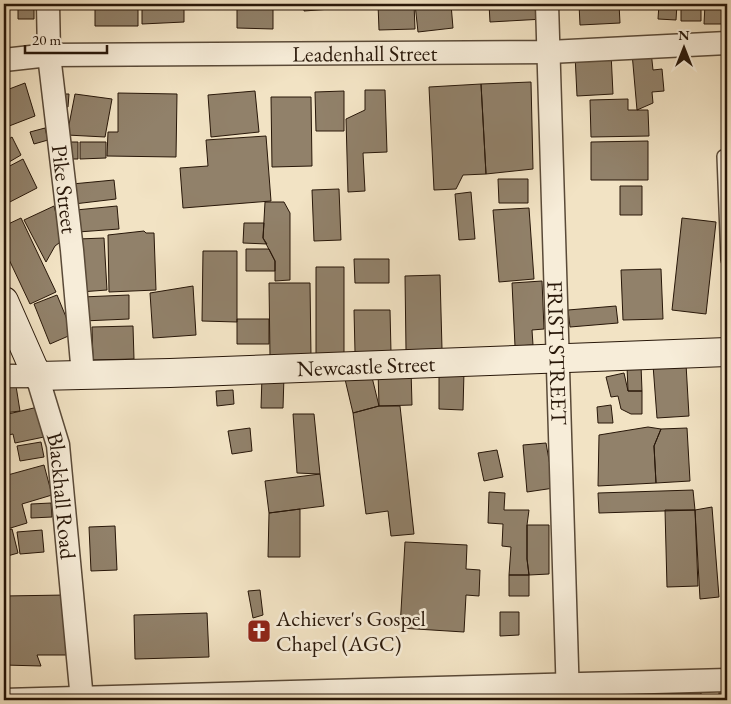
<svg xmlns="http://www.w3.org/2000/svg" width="731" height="704" font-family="'EB Garamond',serif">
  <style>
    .building { fill: #91816a; stroke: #281709 }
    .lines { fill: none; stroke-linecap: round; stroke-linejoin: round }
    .lane-casing { stroke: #5a4a38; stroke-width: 14 }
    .street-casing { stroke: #5a4a38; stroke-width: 25 }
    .secondary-casing { stroke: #281709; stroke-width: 30 }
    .lane { stroke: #f7edd9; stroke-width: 11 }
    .street { stroke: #f7edd9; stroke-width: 22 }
    .secondary { stroke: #f7edd9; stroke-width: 28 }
    .labels { text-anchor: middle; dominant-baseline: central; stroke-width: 5; stroke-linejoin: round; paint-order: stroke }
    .street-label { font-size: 22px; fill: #281709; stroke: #f7edd9 }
    .poi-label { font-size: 22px; fill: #281709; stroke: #f7edd9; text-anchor: start }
  </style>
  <rect width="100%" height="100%" fill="#f2e3c4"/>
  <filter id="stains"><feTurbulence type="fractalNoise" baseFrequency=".004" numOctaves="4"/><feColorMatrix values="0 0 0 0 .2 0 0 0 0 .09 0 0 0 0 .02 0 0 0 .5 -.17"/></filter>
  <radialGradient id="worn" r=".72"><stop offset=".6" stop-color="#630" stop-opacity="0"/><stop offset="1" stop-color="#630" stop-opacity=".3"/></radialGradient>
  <path class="building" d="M18 4H34V19H18Z
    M95 4H138V26H95Z
    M142 4H184V22L142 24Z
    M237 4H273V29L237 28Z
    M304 4H358V7L304 11Z
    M378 4H414L415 29 379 30Z
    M415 4H451L453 28 418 32Z
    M489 4H543L544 19 490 22Z
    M579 4H619L620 23 580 25Z
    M659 4H677L676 20 658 19Z
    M681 4H701V21H681Z
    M705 4H727V24H704Z
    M651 51 653 70 662 69 664 91 652 92 653 103 637 110 632 53Z
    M611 53 613 94 577 96 575 55Z
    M531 82 533 169 486 174 481 84Z
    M25 83 35 116 4 128V91Z
    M481 84 486 174 463 175 456 189 434 190 429 87Z
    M365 90H385L387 152 363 153 365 191 348 192 346 119 365 110Z
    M255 91 259 132 211 137 208 95Z
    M344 91V131H316L315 92Z
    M118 93 177 94 176 157 107 156 108 132H118Z
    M59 94H69L68 107 61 106Z
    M75 94 112 99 105 137 67 135Z
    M271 97H311L312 166 272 167Z
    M628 99V110H648L649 136 591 137 590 100Z
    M45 128 48 140 34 144 30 132Z
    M266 136 271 201 183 208 180 168 208 166 206 140Z
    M12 137 21 155 4 165V142Z
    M648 141V180H591V142Z
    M69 142H78V159H69Z
    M80 142H106V158L80 159Z
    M23 159 37 188 4 205V169Z
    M498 179H528V203H499Z
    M114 180 116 199 74 204 72 184Z
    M620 186H642V215H620Z
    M339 189 341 240 314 241 312 190Z
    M471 192 475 239 459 240 455 194Z
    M265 202H284L290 213V280L275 281V261L263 238Z
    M54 206 63 240 55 246 46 262 24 220Z
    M117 206 119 229 78 232 76 210Z
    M529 208 534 279 499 282 493 210Z
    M21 218 56 292 30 304 4 249V226Z
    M682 218 716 222 706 314 672 310Z
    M244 223H264L263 238 267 244 243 243Z
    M144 231 146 233H154L156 290 109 292 108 235Z
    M104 238 107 290 80 292 78 239Z
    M246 249H269L275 261V271H246Z
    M203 251H237V322L202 321Z
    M354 259H389V283H355Z
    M316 267H344V354H316Z
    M661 269 663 319 623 320 621 270Z
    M440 275 442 349 406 350 405 276Z
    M542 281 544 329 532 330 533 345 515 346 512 283Z
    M269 283H310L311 356 270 357Z
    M193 286 196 335 153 338 150 293Z
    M57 295 73 334 50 344 34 304Z
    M129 295V319L83 321 82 297Z
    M616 306 618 323 570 327 568 310Z
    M354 310H390L391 352H355Z
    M237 319H269V344H237Z
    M133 326 134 359 93 360 92 327Z
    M686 364 689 416 657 418 653 365Z
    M641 365 642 391H628L627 366Z
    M370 369 379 406 353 413 344 375Z
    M411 369 412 405 379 406 378 371Z
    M439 370 464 371 463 410 439 409Z
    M624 373 628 391H642V414H631L621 409 618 396 611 397 606 377Z
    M262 376H284L283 408H261Z
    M16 386 20 411 4 413V387Z
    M233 390 234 404 217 406 216 391Z
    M611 405 613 423H598L597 407Z
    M379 406H400L414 534 391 536 388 511 366 514 353 413Z
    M38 407 44 437 15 443 13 434 4 436V415Z
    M293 414H314L320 474 297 473Z
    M648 427 661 429 654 446 656 483 598 486 599 435Z
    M250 428 252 451 232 454 228 431Z
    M687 428 690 481 656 483 654 446 661 429Z
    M41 442 44 457 20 461 17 446Z
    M546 443 554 488 527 492 523 445Z
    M497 450 503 477 484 481 478 453Z
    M44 465 52 495 22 504 27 523 4 530V476Z
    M320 474 324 506 269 513 265 481Z
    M693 490 695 510 599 513 598 493Z
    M489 492 505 493 504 510H529L527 525V559L529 575H509L511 547 502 546 503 524 488 523Z
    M51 503 52 517 31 518V504Z
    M712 507 719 597 700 599 695 510Z
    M300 509V557H268L269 513Z
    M665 510H695L698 586 667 587Z
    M527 525H549V574L529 575 527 559Z
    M115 526 117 570 91 571 89 527Z
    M12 529 18 553 4 557V531Z
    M42 530 44 552 20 554 17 532Z
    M405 542 467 545 466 569 480 570 479 596 466 595 464 632 400 628Z
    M509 575H529V596H509Z
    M260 590 263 615 253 618 248 591Z
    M66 595 67 655H37L41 666 4 665V596Z
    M500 612H519V635L500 636Z
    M207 613 209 657 135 659 134 615Z
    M719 688H727V700H719Z
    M660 690H701V700H660Z"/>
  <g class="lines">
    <g class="lane-casing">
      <path id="lane" d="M723 156 727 260"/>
    </g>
    <g class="street-casing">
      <g id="street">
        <path id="s1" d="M48 4 49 55 72 250 83 375"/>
        <path id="s2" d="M547 4 568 699"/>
        <path id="s3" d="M4 60 49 55 549 52 727 43"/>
        <path id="s4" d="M4 376H37L58 445 82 700"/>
        <path d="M4 700 727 680"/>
      </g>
    </g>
    <g class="secondary-casing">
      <g id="secondary">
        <path id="s5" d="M4 301 37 376 170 373 727 352"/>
      </g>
    </g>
    <use href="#lane" class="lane"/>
    <use href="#street" class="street"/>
    <use href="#secondary" class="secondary"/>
  </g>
  <defs>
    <g id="church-square" transform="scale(1.25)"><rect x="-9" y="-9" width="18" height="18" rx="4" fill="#8f2418" stroke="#f7edd9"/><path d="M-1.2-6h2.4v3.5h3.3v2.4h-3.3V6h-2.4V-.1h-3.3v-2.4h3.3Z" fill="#fff"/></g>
  </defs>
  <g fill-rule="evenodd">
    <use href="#church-square" x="259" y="631"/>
  </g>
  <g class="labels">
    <g class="street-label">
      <text stroke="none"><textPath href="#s3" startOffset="361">Leadenhall Street</textPath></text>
      <text stroke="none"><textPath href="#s1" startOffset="186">Pike Street</textPath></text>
      <text stroke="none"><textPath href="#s2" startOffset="349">FRIST STREET</textPath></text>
      <text stroke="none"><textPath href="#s5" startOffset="411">Newcastle Street</textPath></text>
      <text stroke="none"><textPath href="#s4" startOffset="156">Blackhall Road</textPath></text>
    </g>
    <g class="poi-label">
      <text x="276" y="618">Achiever's Gospel<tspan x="276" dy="25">Chapel (AGC)</tspan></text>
    </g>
  </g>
  <rect width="731" height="704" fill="none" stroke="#f2e3c4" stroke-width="20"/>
  <rect x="5" y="5" width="721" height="694" fill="none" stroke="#281709" stroke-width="2.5"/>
  <rect x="10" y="10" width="711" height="684" fill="none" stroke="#281709"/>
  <g transform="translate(684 48)" stroke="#f7edd9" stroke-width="4" paint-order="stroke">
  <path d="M0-4L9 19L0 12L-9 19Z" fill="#281709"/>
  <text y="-8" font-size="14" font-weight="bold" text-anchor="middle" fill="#281709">N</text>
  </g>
  <path d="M25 45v8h82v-8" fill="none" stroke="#281709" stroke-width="2.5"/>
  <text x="32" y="45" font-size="15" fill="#281709" stroke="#f7edd9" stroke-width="4" paint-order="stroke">20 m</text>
  <rect width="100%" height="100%" filter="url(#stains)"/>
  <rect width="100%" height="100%" fill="url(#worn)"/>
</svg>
